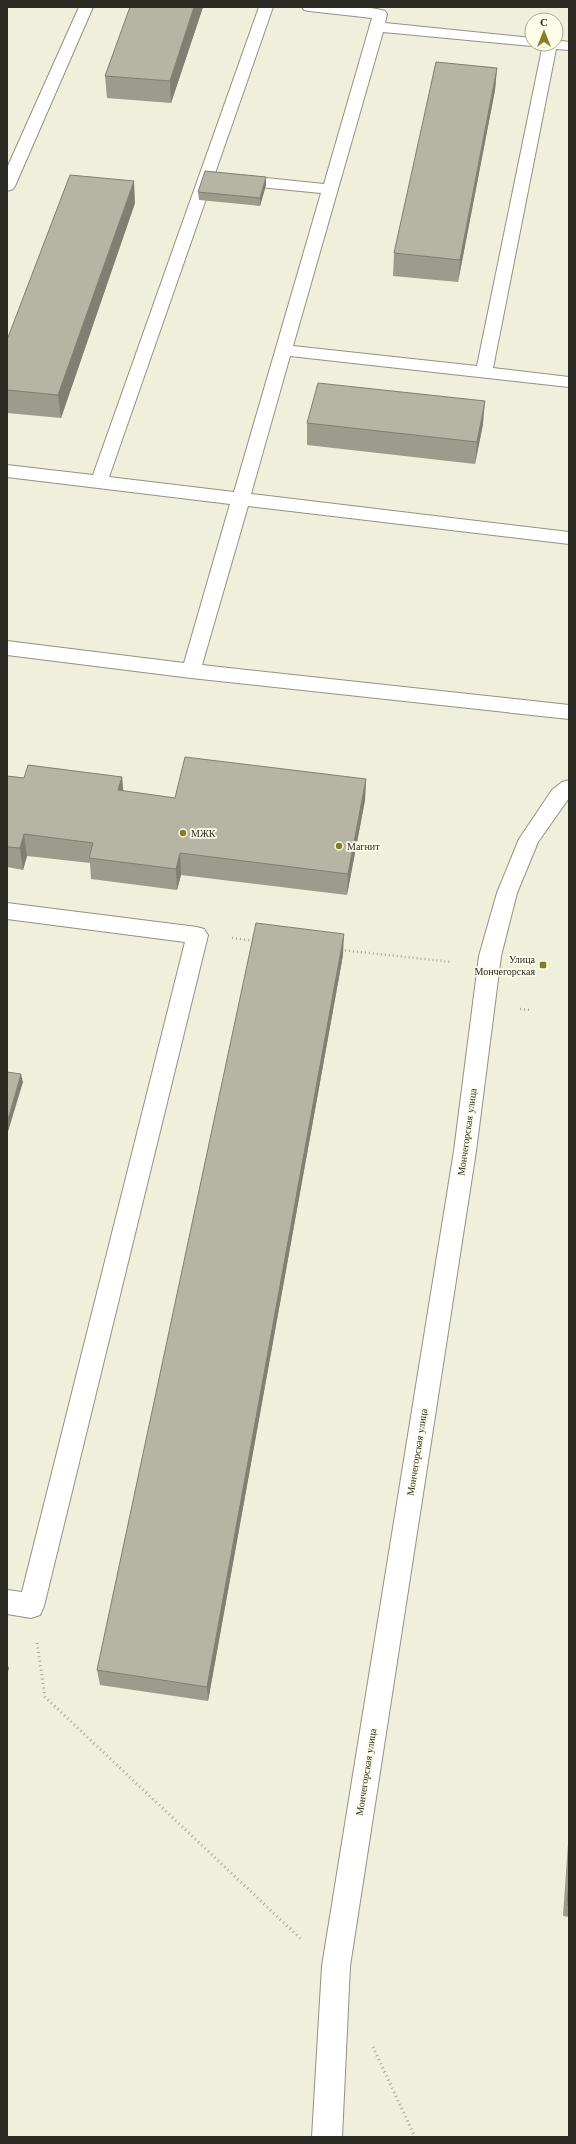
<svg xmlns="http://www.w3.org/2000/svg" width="576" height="2144" font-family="'Libre Baskerville',serif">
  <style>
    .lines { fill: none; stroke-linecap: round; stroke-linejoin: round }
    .minor-casing { stroke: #939281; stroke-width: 2 }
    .path-far1 { stroke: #a6a597; stroke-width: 2.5; stroke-dasharray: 1 3; stroke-linecap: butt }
    .path { stroke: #a6a597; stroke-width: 3; stroke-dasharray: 1 3.5; stroke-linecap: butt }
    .minor { fill: #fff; fill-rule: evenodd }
    .wall { fill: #9d9c8c }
    .shaded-wall { fill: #7f7f72 }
    .building { fill: #b6b5a3; stroke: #7f7f72 }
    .poi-dot { fill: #867e25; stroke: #fdfce9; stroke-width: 1.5 }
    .labels { text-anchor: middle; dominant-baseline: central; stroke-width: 3.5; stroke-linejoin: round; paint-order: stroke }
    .poi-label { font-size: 10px; fill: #2b2a23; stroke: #fdfce9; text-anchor: start }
    .street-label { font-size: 10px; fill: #2b2a23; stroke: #fdfce9 }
  </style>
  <rect width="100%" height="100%" fill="#f0efdc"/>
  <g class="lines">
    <g class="minor-casing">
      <path id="minor" d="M79 7H93L15 186 13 189 7 191V168Z
        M259 7H273L109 477 234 492 321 193 237 185 232 183 229 180 232 177 237 175 324 184 372 18 309 11 304 10 302 7C329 7 358 4 385 11L387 14 385 23 532 38V44H538L532 46 383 32 293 346 477 366 543 44H556V40L569 42V50L556 49 493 368 569 377V387L290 356 251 494 569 532V544L248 506 202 665 569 705V719L191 678 7 655V641L184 663 230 504 7 477V465L93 475Z
        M569 780V798L538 842 517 893 501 956 476 1151 350 1966 342 2137H312L322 1966 454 1151 479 956 497 893 519 839 552 790 562 782Z
        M7 903 197 927 204 929 208 935 44 1606 40 1615 31 1618 7 1614V1590L22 1592 185 942 7 919Z"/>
    </g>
    <path class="path-far1" d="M232 938 255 941
      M341 950 452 962
      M520 1009 531 1010"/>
    <path class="path" d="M37 1643 45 1697 301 1939
      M373 2047 415 2137"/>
    <use href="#minor" class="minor"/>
  </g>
  <path class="wall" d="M203 7 171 103 107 98 105 76Z
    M497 68 495 90 458 282 393 276 394 253Z
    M266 185 260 206 199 200 198 192Z
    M135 203 61 418 7 413V340Z
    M307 423 483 424 475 464 307 445Z
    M7 776 24 778 122 777 123 791 175 798 366 779 365 800 347 895 181 875 177 890 91 879 90 863 27 856 23 870 7 867Z
    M343 955 208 1701 100 1685 97 1670Z
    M569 1829V1917L563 1916Z"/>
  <path class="shaded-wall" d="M194 7H203L171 103 170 81Z
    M497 68 495 90 458 282 460 260Z
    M266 177V185L260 206V198Z
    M134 181 135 203 61 418 58 395Z
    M485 401 483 424 475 464 477 442Z
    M122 777 124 798 118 790Z
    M366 779 365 800 347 895 348 874Z
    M24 834 27 856 23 870 20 848Z
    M180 853 181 875 177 890 176 869Z
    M344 934 343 955 208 1701 207 1687Z
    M21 1074 23 1082 7 1135V1123Z
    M7 1663 9 1668 7 1675Z"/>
  <path class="building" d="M130 7H194L170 81 105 76Z
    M436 62 497 68 460 260 394 253Z
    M205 171 266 177 260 198 198 192Z
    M70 175 134 181 58 395 7 390V340Z
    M318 383 485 401 477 442 307 423Z
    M185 757 366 779 348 874 180 853 176 869 89 858 93 843 24 834 20 848 7 847V776L24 778 28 765 122 777 118 790 175 798Z
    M256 923 344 934 207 1687 97 1670Z
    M7 1072 21 1074 7 1123Z
    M569 1883V1905H567Z"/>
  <g class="poi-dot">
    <circle cx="183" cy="833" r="4"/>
    <circle cx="339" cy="846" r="4"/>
    <rect x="539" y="961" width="8" height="8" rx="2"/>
  </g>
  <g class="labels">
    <g class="poi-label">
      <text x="191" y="833">МЖК</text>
      <text x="347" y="846">Магнит</text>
      <text x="535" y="959" text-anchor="end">Улица<tspan x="535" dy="12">Мончегорская</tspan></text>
    </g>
    <g class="street-label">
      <text transform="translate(467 1132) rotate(-82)">Мончегорская улица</text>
      <text transform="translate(417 1452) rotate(-81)">Мончегорская улица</text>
      <text transform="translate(366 1772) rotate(-81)">Мончегорская улица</text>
    </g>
  </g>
  <rect width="576" height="2144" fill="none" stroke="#2b2a23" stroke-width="16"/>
  <g transform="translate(544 32)"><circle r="19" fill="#fdfce9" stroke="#a9a89a"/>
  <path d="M0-3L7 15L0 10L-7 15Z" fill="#867e25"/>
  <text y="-6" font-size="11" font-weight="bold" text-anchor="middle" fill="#2b2a23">С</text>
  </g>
</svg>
